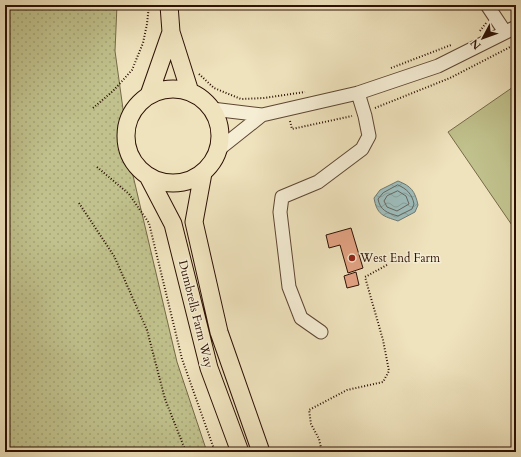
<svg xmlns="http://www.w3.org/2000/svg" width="521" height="457" font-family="Cardo,serif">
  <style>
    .grass { fill: url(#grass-dots); stroke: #766948 }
    .garden { fill: #c0c18c; stroke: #766948 }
    .water { fill: url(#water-waves); stroke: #707872 }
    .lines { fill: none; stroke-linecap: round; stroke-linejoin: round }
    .shore { stroke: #656660; stroke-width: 1 }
    .building { fill: #e3a384; stroke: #2d1105 }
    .minor-casing { stroke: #5e4633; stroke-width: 15 }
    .major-casing { stroke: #2d1105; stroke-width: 19 }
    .path { stroke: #2d1105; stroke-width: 2; stroke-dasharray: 1 2; stroke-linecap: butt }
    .minor { stroke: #f5edd4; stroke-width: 13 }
    .major { stroke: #efe3bd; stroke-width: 17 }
    .poi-dot { fill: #8f2418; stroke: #f5edd4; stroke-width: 1.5 }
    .labels { text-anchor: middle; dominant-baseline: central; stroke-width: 3; stroke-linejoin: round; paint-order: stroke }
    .poi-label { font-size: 12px; fill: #2d1105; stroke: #f5edd4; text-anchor: start }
    .street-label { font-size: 12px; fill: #2d1105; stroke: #f5edd4 }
  </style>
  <defs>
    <pattern id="grass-dots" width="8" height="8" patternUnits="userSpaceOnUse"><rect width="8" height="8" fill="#c0c18c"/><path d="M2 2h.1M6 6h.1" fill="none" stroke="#a5a577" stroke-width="1.8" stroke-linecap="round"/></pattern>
    <pattern id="water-waves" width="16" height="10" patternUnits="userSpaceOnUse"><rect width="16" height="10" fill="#9dbcba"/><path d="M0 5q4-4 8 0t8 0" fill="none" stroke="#88a19e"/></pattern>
  </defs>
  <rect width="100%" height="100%" fill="#efe3bd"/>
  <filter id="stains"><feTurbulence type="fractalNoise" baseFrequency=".005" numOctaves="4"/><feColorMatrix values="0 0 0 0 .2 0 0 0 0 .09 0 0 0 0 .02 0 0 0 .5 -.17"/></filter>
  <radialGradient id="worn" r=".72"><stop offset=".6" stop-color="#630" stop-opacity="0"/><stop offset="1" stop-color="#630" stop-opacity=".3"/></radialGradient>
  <path class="grass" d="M5 5H117L115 51 131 167 177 362 207 452H5Z"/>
  <path class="garden" d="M516 85V231L448 132Z"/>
  <path class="water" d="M398 181C411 186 415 191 418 205L415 212 398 221C383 216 377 215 374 198L380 190Z"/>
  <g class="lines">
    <path class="shore" d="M398 185C407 189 412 194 414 204L412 209 398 216C387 213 380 210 378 199L383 193Z
      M398 191 406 196 409 204 397 211 387 207 384 201 387 196Z"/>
  </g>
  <path class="building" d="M351 228 363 268 348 273 340 245 329 248 326 235Z
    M356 272 359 285 347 288 344 276Z"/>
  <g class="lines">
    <g class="minor-casing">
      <path id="minor" d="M487 5 505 32
        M212 109 262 115 358 93 438 66 516 27
        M218 150 262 115
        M321 332 301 318 289 287 280 212 282 197 318 182 362 149 369 136 365 116 358 93"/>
    </g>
    <g class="major-casing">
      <path id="major" d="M169 5 171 32 190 92
        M126 136a47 47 0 1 1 94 0a47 47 0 1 1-94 0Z
        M149 95 171 32
        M203 173 194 222 219 332 261 452
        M149 178 173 224 209 368 240 452"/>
    </g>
    <path class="path" d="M505 9H516
      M480 31 486 23
      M391 68 451 45
      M199 74 214 88 241 99 264 98 305 92
      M93 108 113 91 132 70 143 43 147 24 149 5
      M375 108 450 78 516 44
      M290 121 292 129 352 116
      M97 167 129 194 149 223 182 359 215 452
      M79 203 114 256 147 330 165 399 186 452
      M322 452 319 439 311 424 309 410 347 390 383 382 389 371 383 340 365 277 387 265"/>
    <use href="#minor" class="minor"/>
    <use href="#major" class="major"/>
  </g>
  <circle class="poi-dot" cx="352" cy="258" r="4"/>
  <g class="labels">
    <g class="poi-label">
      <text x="360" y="258">West End Farm</text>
    </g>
    <g class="street-label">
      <text transform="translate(196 314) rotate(76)">Dumbrells Farm Way</text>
    </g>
  </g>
  <rect width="521" height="457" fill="none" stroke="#efe3bd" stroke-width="20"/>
  <rect x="6" y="6" width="509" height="445" fill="none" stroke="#2d1105" stroke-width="2"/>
  <rect x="10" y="10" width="501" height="437" fill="none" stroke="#2d1105"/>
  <g transform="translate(483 38) rotate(229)" stroke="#f5edd4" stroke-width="3" paint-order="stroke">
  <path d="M0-3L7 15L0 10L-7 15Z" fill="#2d1105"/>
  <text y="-6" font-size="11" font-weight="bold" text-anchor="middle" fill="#2d1105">N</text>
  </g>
  <rect width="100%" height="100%" filter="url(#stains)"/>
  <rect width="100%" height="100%" fill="url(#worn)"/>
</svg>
